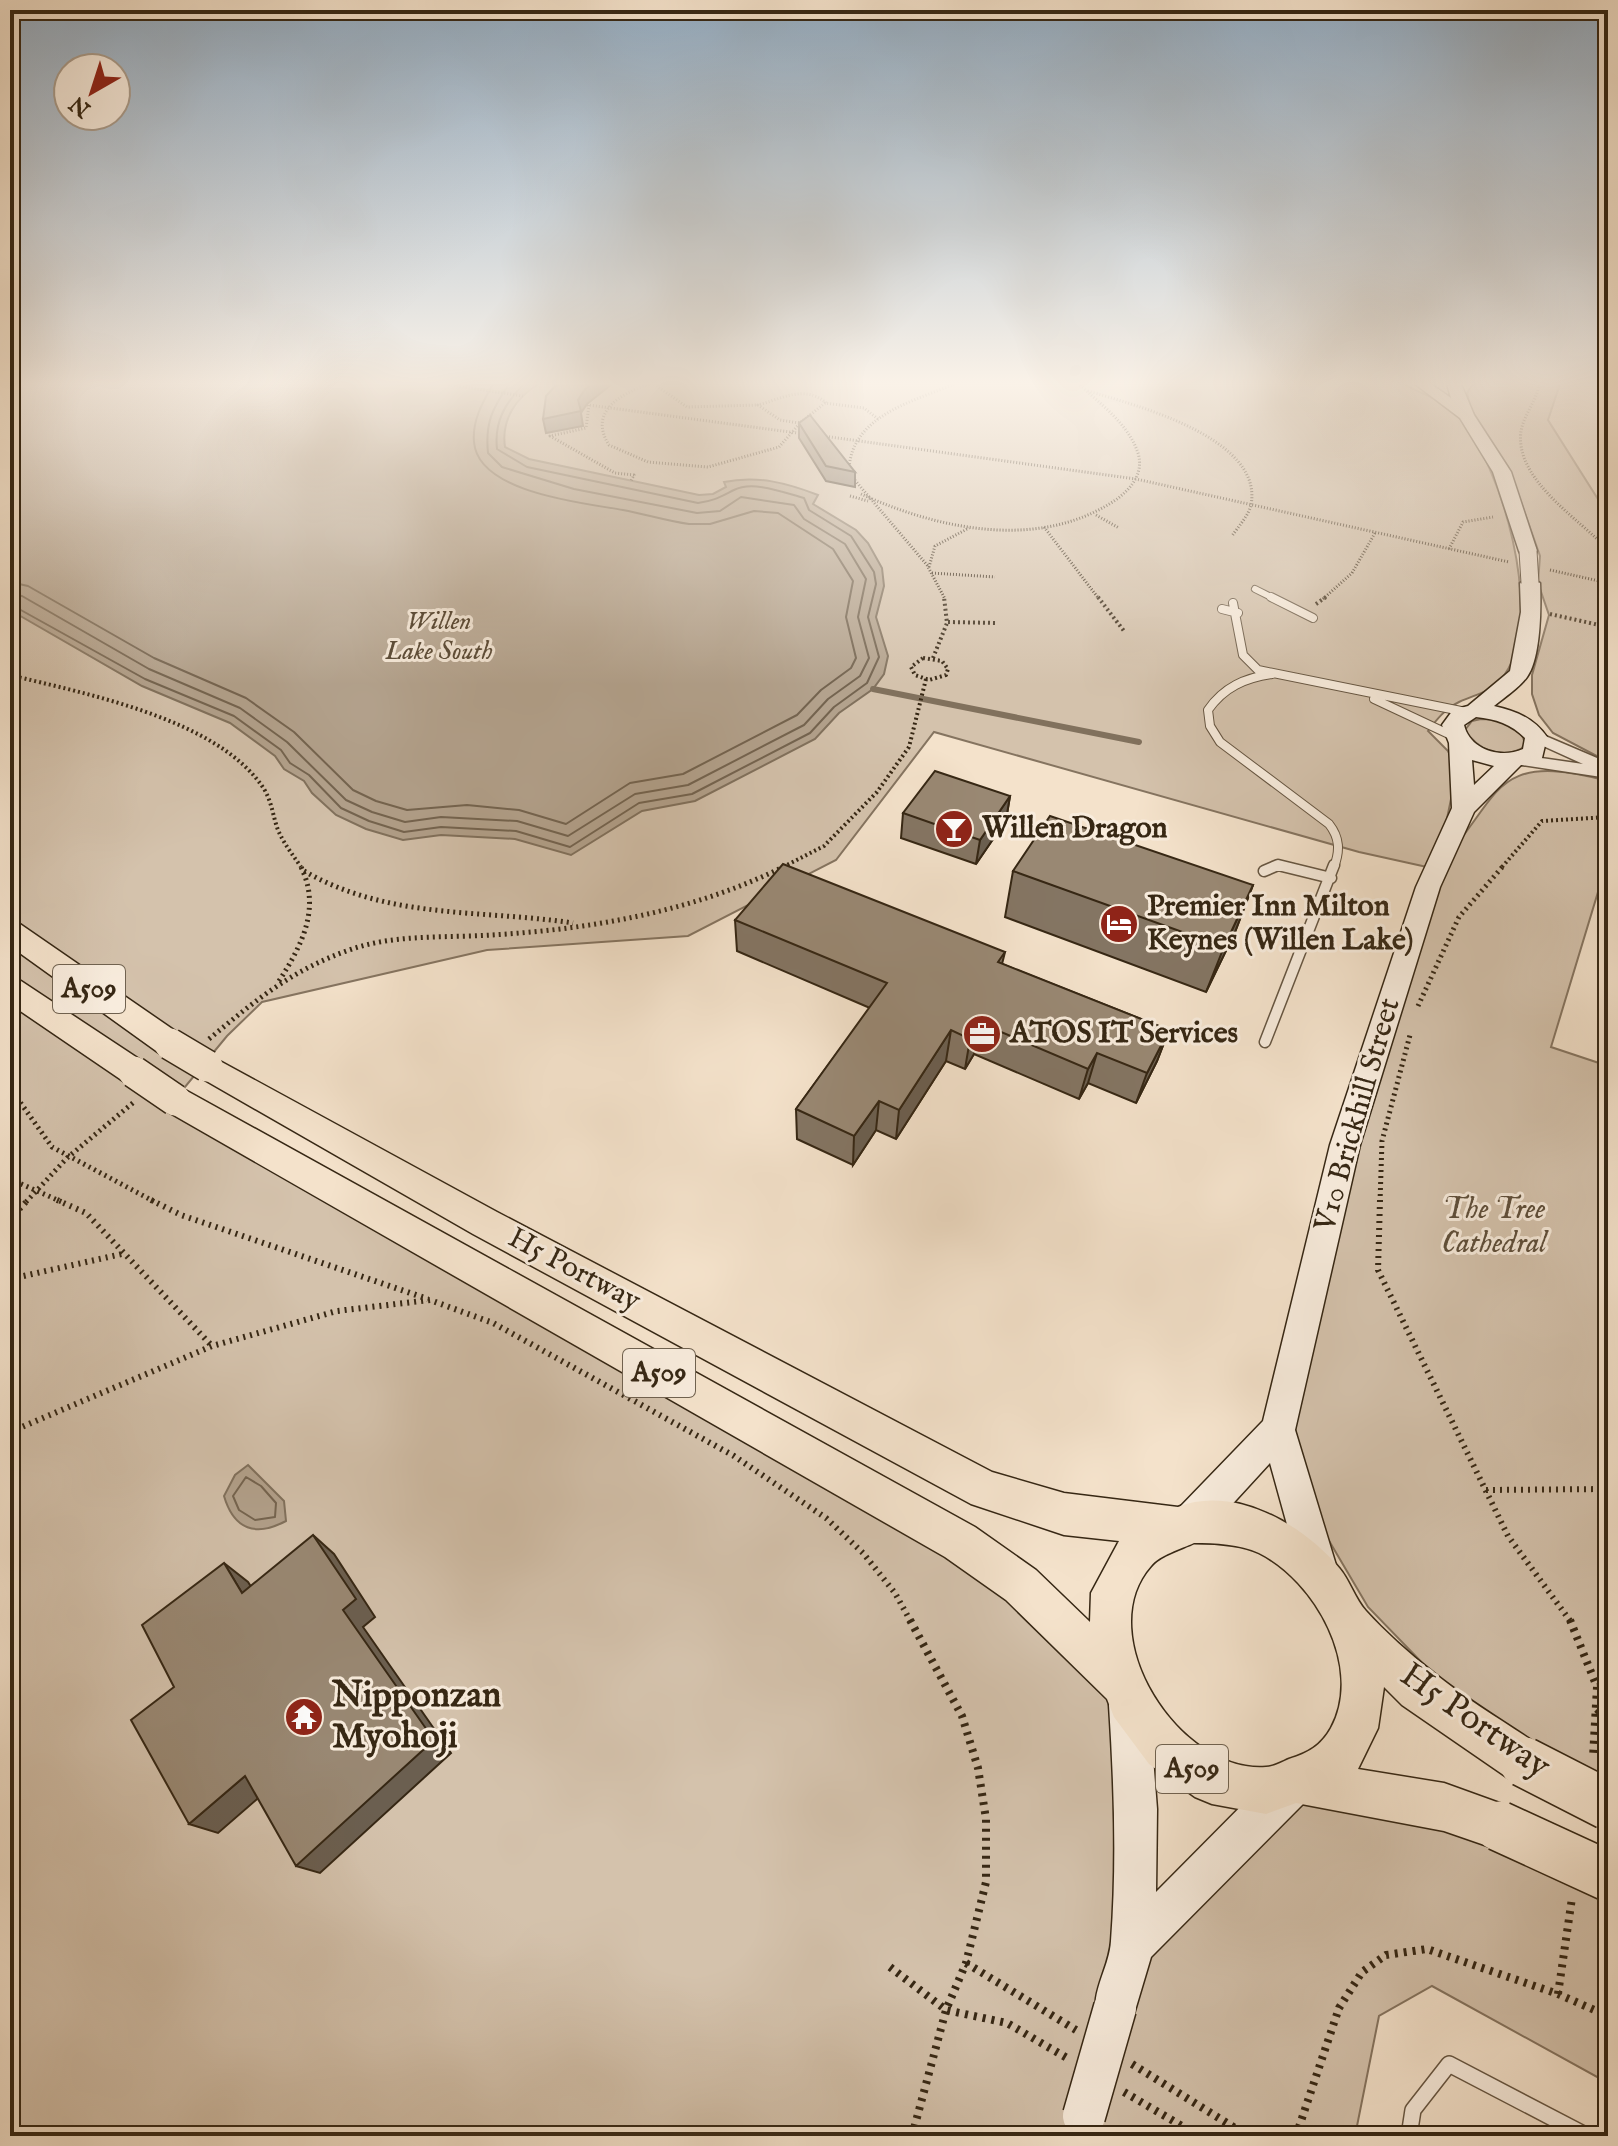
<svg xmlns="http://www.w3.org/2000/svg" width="1618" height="2146" font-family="'IM FELL English',serif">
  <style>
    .green { fill: #d4c2ac; stroke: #857460; stroke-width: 2 }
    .water { fill: #b3a28d; stroke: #81715d; stroke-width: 2 }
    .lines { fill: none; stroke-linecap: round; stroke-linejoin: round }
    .shore { stroke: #746450; stroke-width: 2 }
    .stream { stroke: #81715d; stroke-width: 6 }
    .lane-far3-casing { stroke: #665642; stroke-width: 8 }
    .lane-far2-casing { stroke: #665642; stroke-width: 10 }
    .lane-far1-casing { stroke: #665642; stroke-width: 13 }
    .lane-casing { stroke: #665642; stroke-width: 18 }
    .street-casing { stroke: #665642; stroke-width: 3 }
    .secondary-casing { stroke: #362714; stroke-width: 3 }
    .primary-casing { stroke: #362714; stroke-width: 3 }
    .path-far4 { stroke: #362714; stroke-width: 3; stroke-dasharray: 1 2; stroke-linecap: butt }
    .path-far3 { stroke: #362714; stroke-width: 4; stroke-dasharray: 2 3; stroke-linecap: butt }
    .path-far2 { stroke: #362714; stroke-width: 5; stroke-dasharray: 2 4; stroke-linecap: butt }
    .path-far1 { stroke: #362714; stroke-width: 6; stroke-dasharray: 2 5; stroke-linecap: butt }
    .path { stroke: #362714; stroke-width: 8; stroke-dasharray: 3 6; stroke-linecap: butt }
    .lane-far3 { stroke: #f8ecdd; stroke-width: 6 }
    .lane-far2 { stroke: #f8ecdd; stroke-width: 8 }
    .lane-far1 { stroke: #f8ecdd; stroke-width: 10 }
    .lane { stroke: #f8ecdd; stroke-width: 15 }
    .street { fill: #f8ecdd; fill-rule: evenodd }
    .secondary { fill: #f8ecdd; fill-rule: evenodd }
    .primary { fill: #f4e2cb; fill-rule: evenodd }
    .secondary-bridge-far1-casing { stroke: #362714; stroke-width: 19; stroke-linecap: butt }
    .secondary-bridge-casing { stroke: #362714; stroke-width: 45; stroke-linecap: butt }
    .primary-bridge-far1-casing { stroke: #362714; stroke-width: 34; stroke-linecap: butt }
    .primary-bridge-casing { stroke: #362714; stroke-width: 52; stroke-linecap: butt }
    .secondary-bridge-far1 { stroke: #f8ecdd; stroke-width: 17 }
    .secondary-bridge { stroke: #f8ecdd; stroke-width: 42 }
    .primary-bridge-far1 { stroke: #f4e2cb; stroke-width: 31 }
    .primary-bridge { stroke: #f4e2cb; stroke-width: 49 }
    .wall { fill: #847563; stroke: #362714; stroke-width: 2 }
    .shaded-wall { fill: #6b5f50; stroke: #362714; stroke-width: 2 }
    .building { fill: #998873; stroke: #362714; stroke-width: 2 }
    .labels { text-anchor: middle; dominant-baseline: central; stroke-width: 6; stroke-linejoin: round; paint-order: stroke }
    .far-water-label { font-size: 26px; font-style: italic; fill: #5c4c38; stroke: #f8ecdd }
    .shield { fill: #f8ecdd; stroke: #706250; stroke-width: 2 }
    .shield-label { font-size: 28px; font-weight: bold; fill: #362714 }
    .poi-label { font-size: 30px; font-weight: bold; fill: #362714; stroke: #f8ecdd; text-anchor: start }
    .street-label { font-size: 30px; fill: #362714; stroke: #f8ecdd }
    .park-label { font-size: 30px; font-style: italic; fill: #5e4e3a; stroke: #f8ecdd }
    .near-poi-label { font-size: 36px; font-weight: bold; fill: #362714; stroke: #f8ecdd; text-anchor: start }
    .near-street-label { font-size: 36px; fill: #362714; stroke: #f8ecdd }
  </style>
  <rect width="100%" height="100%" fill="#f4e2cb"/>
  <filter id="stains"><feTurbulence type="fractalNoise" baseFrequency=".0025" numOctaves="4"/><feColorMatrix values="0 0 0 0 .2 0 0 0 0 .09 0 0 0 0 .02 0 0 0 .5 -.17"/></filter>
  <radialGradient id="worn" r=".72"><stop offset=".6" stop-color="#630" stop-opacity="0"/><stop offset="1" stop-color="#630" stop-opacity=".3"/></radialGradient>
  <path class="green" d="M10 384H1404C1423 395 1441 399 1457 415 1502 463 1545 617 1505 674 1492 693 1478 693 1459 702 1445 709 1437 719 1428 731L1448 751 1457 770 1437 867C1503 799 1487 749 1608 781V859L1551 1047 1608 1066V1781L1517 1733 1433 1674 1368 1607 1328 1539 1305 1485 1295 1427 1345 1145 1436 869 1359 852 934 732 836 860 688 936 487 950 262 1002 227 1036 175 1099 960 1542 1118 1681 1133 1944 1304 1783 1608 1876V2083L1432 1986 1379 2016 1355 2136H10Z
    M1473 384H1560L1548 420 1608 515V762L1553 733 1539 715 1532 694V675L1549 615 1538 583 1540 556 1509 468 1471 409 1467 393Z
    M1481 719C1498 719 1522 724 1525 744L1521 749C1499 759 1478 750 1465 730L1472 721Z"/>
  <path class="water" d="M10 384H539C516 397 501 420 505 447L529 459 699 495 713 494 726 487 724 482C757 475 787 483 818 495L813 504 856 530 868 543 882 568 884 586 876 617 888 656 884 674 873 689 839 713 815 739 695 801 642 811 571 855 515 839 441 835 403 840 366 829 336 815 312 793 304 781 284 769 275 756 230 723 142 686 10 610Z
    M248 1465 284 1501 286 1521C256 1537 234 1530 224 1496L235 1475Z"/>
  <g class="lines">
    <path class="shore" d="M10 582 28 586 154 658 246 698 294 732 353 790 376 801 407 810 467 805 519 810 566 824 630 783 683 774 797 715 821 690 851 668 856 658 846 617 853 581 833 549 778 513 754 511 710 524H689C667 521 645 514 623 510 584 503 478 493 474 442 472 420 483 402 493 384
      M10 594 22 596 149 669 240 708 287 742 346 800 372 812 405 822 441 817 517 821 568 836 635 794 688 785 804 725 828 699 860 676 869 658 858 617 866 579 845 544 804 519 794 505 741 497 720 511 697 513 574 489 502 467 488 453C485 423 492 409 509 384
      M10 604 145 679 234 716 281 750 290 763 309 775 341 808 369 821 404 832 441 827 516 831 570 847 639 803 692 794 810 733 834 707 867 683 879 657 868 617 876 584 874 572 851 536 809 510 804 498C785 493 753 480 734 490 720 497 714 501 698 503L527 467 497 449C494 422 505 403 524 384
      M246 1477 261 1486 276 1503 275 1517 255 1520 239 1510 233 1496Z"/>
    <path class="stream" d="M873 689 1139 742"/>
    <g class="lane-far3-casing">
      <path id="lane-far3" d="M1255 589 1275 599"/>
    </g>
    <g class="lane-far2-casing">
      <path id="lane-far2" d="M1271 597 1313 618
        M1233 603 1243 655 1258 670 1466 712
        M1222 609 1238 613
        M1272 674C1245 678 1224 687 1208 710L1210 726 1220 742 1329 824C1340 838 1340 851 1334 867
        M1374 699 1455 737
        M1274 867H1286"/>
    </g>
    <g class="lane-far1-casing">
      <path id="lane-far1" d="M1264 871 1278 865 1331 878
        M1265 1042 1334 865"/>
    </g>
    <g class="lane-casing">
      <path id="lane" d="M1409 2136 1413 2110 1449 2064 1587 2136"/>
    </g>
    <g class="street-casing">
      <path id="street" d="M1536 732 1604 761V767L1608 768V778L1515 764 1513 760 1521 755 1583 764 1530 740 1528 737Z"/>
    </g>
    <g class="secondary-casing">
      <path id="secondary" d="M1415 384H1431L1451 398 1447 384H1461L1474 415 1511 472 1537 551 1535 555H1521L1519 551 1493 472 1460 418Z
        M1530 577 1540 583C1541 606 1541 658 1527 677 1519 688 1505 697 1494 706 1516 711 1534 718 1547 737L1542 758 1521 765 1474 812 1440 887 1360 1145 1295 1430 1339 1575 1333 1588 1320 1594 1307 1588 1301 1575 1270 1463 1204 1535 1191 1540 1178 1535 1173 1522 1178 1509 1263 1421 1330 1145 1416 887 1452 808 1449 743 1442 725 1453 710 1468 706 1510 671 1521 612 1520 583ZM1476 717C1496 719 1511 724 1525 738L1523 749C1501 759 1470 750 1464 725ZM1472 760 1494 766 1474 785Z
        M1129 1685 1143 1691 1149 1705 1157 1809 1156 1892 1273 1774 1288 1768 1303 1774 1309 1789 1303 1804 1151 1957 1131 2024 1115 2031 1099 2024C1087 1995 1109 1971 1111 1941 1117 1862 1114 1784 1109 1705L1115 1691Z"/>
    </g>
    <g class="primary-casing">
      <path id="primary" d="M10 921 20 924 181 1035 186 1044 181 1053 170 1056 159 1053 10 946Z
        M10 978 21 981 145 1063 150 1072 145 1081 134 1085 123 1081 10 1004Z
        M207 1054 497 1212 992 1472 1064 1493 1178 1507C1234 1484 1306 1526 1340 1569 1350 1581 1355 1599 1366 1611 1385 1632 1411 1655 1434 1673 1467 1700 1505 1722 1540 1746L1547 1762 1540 1778 1524 1785 1508 1778 1402 1705 1384 1687 1378 1728 1358 1769 1444 1783 1516 1809 1523 1826 1516 1843 1499 1850 1444 1831 1296 1803 1266 1814 1212 1804 1195 1797 1149 1764 1114 1717 1107 1699 1006 1600 945 1557 163 1109 159 1100 163 1091 175 1087 187 1091 975 1527 1036 1570 1090 1622 1091 1593 1119 1541 1064 1535 971 1504 473 1234 196 1075 191 1066 196 1057ZM1194 1543C1215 1543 1240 1544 1259 1553 1315 1581 1364 1667 1331 1728 1321 1746 1308 1753 1289 1759 1282 1762 1273 1767 1266 1767 1180 1774 1090 1635 1151 1566 1160 1555 1181 1549 1194 1543Z"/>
    </g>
    <path class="path-far4" d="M445 384 523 396
      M649 384C620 394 588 412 609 445L648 462 708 467 779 447 800 423 825 403 864 408 878 419
      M654 384 687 407 758 405
      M1539 384C1537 401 1524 414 1521 431 1514 480 1580 519 1608 550
      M1088 391C1135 405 1264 438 1251 505 1249 515 1238 527 1232 536
      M581 404 805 434
      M589 405 586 428 550 436 615 473 634 475 631 481
      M799 423 780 420 758 405C781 399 805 384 826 403
      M823 436 1136 479 1509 562
      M849 470C851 416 912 402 954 384
      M853 478 927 565 945 599
      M861 494C940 530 1041 551 1117 499 1132 488 1144 472 1138 453 1128 423 1100 404 1079 384
      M850 496 868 501
      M1096 515 1119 528
      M1044 527 1099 599
      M1449 549 1463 522 1493 517
      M929 567 935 546 969 528
      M1550 570 1608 583
      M932 573 995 577
      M1323 599 1352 573 1375 533"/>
    <path class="path-far3" d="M1098 597 1124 631
      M1316 604 1326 597
      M1550 614 1608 627
      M948 622 997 623
      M923 658 942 661 948 669 946 675 929 680 915 675 911 667Z
      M933 658 947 623 944 597
      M10 675C86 694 219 719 264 789 272 802 273 817 278 830 284 844 293 855 301 867
      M783 867 824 846 877 792 909 747 926 679
      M1502 867 1542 821 1608 817"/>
    <path class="path-far2" d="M304 871C390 920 479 909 573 923
      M279 981C302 945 322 907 300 865
      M1418 1006 1459 917 1504 865
      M209 1039C256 1000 293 969 352 949 396 934 447 938 492 935 593 929 696 911 787 865
      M10 1088 52 1147 155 1202
      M10 1179 62 1202
      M26 1202 67 1158 134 1102
      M1380 1202 1382 1141 1410 1035"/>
    <path class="path-far1" d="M57 1200 86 1213 212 1346
      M151 1200 181 1215 428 1299
      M1380 1200 1378 1270 1508 1536 1571 1622
      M10 1219 28 1200
      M10 1279 122 1254
      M10 1432 212 1346 337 1311 430 1300 493 1323 734 1456 826 1518 863 1553 895 1593 911 1622
      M1486 1490 1608 1489"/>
    <path class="path" d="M910 1620 962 1716 978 1768 986 1819V1882L966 1963 946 2010 912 2136
      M1570 1620 1597 1687 1593 1757
      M1597 1687 1608 1686
      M1597 1709 1608 1720
      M966 1963 1076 2030
      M890 1967 946 2010 1007 2023 1067 2058
      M1558 1994 1572 1898
      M1132 2064 1243 2133 1272 2136
      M1124 2092 1199 2136
      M1296 2136 1339 2008 1362 1972 1386 1955 1427 1949 1558 1994 1608 2016"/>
    <use href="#lane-far3" class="lane-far3"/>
    <use href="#lane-far2" class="lane-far2"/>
    <use href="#lane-far1" class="lane-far1"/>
    <use href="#lane" class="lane"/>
    <use href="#street" class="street"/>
    <use href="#secondary" class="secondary"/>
    <use href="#primary" class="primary"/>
    <g class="secondary-bridge-far1-casing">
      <path id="secondary-bridge-far1" d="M1528 551 1530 583"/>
    </g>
    <g class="secondary-bridge-casing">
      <path id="secondary-bridge" d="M1084 2116 1115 2008"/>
    </g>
    <g class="primary-bridge-far1-casing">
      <path id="primary-bridge-far1" d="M170 1044 207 1066
        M134 1072 175 1100"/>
    </g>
    <g class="primary-bridge-casing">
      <path id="primary-bridge" d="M1524 1762 1608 1805
        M1499 1826 1608 1876"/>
    </g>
    <use href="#secondary-bridge-far1" class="secondary-bridge-far1"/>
    <use href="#secondary-bridge" class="secondary-bridge"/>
    <use href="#primary-bridge-far1" class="primary-bridge-far1"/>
    <use href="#primary-bridge" class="primary-bridge"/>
  </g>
  <path class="wall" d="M799 423 855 472V487L826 481 799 438Z
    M1010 796 1006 820 976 864 901 838 903 813Z
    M1013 871 1253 885 1235 932 1206 992 1005 917Z
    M735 920 1005 952 1002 964 1169 1030 1157 1061 1136 1103 1088 1083 1079 1099 974 1054 965 1069 946 1061 896 1139 876 1130 853 1165 797 1139 796 1109 870 1008 737 951Z
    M1507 2129 1546 2135 1547 2136H1506Z"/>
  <path class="shaded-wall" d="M592 384H612L587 404 581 413 583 426 546 433 543 419 578 400 585 389Z
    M1010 796 1006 820 976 864 980 840Z
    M1253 885 1235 932 1206 992 1224 947Z
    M980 1023 974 1054 965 1069 970 1039Z
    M951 1030 946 1061 896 1139 899 1110Z
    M1169 1030 1157 1061 1136 1103 1147 1073Z
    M1097 1053 1088 1083 1079 1099 1088 1069Z
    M879 1101 876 1130 853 1165 854 1136Z
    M313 1535 334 1554 375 1617 363 1627 451 1753 320 1873 296 1866 343 1610Z
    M224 1563 248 1582 266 1610 242 1593Z
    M245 1776 271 1787 218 1833 189 1824Z"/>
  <path class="building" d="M557 384H592L585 389 578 400 581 411 543 419 546 396Z
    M810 415 855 472 826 466 799 423Z
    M935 771 1010 796 980 840 903 813Z
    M1050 816 1253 885 1224 947 1013 871Z
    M783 864 1005 952 998 962 1169 1030 1147 1073 1097 1053 1088 1069 980 1023 970 1039 951 1030 899 1110 879 1101 854 1136 796 1109 887 983 735 920Z
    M313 1535 356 1599 343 1610 434 1740 296 1866 245 1776 189 1824 131 1720 174 1687 142 1625 224 1563 242 1593Z"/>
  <linearGradient id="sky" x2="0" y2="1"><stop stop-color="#93adc4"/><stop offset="0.56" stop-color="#faf2e8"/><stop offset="1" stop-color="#faf2e8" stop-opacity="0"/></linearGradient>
  <rect width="1618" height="685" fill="url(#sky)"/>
  <defs>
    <g id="bar-disc" transform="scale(2)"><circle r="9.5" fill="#8f2418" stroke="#f8ecdd"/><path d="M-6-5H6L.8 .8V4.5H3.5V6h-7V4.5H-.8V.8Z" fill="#fff"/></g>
    <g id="hotel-disc" transform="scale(2)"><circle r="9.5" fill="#8f2418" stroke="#f8ecdd"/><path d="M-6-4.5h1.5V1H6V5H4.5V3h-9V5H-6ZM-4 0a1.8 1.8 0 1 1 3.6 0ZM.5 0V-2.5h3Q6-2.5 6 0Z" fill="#fff"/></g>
    <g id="office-disc" transform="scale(2)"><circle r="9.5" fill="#8f2418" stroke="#f8ecdd"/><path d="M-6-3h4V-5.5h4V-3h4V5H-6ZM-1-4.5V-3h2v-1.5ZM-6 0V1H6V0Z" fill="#fff"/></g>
    <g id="temple-disc" transform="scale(2)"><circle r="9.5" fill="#8f2418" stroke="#f8ecdd"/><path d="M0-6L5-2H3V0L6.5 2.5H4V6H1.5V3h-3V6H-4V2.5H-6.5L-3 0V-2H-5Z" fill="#fff"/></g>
  </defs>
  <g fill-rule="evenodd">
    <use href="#bar-disc" x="954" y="829"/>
    <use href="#hotel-disc" x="1119" y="924"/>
    <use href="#office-disc" x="982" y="1034"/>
    <use href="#temple-disc" x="304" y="1717"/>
  </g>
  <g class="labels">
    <g class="far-water-label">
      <text x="439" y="621">Willen<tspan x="439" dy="30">Lake South</tspan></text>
    </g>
    <g class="shield">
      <rect x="53" y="965" width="72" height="48" rx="6"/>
      <rect x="623" y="1349" width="72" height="48" rx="6"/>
      <rect x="1156" y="1745" width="72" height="48" rx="6"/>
    </g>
    <g class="shield-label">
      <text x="89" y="989">A509</text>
      <text x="659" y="1373">A509</text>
      <text x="1192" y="1769">A509</text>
    </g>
    <g class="poi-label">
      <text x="982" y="829">Willen Dragon</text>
      <text x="1147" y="907">Premier Inn Milton<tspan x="1147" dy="34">Keynes (Willen Lake)</tspan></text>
      <text x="1010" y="1034">ATOS IT Services</text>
    </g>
    <g class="street-label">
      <text transform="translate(1358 1115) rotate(-74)">V10 Brickhill Street</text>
      <text transform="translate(574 1270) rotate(28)">H5 Portway</text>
    </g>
    <g class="park-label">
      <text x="1494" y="1210">The Tree<tspan x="1494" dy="34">Cathedral</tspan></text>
    </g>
    <g class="near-poi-label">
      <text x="332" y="1696">Nipponzan<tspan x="332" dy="41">Myohoji</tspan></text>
    </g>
    <g class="near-street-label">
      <text transform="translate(1475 1721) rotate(35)">H5 Portway</text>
    </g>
  </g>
  <rect width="1618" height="2146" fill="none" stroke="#f4e2cb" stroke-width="40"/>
  <rect x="12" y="12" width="1594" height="2122" fill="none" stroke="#362714" stroke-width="4"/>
  <rect x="20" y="20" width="1578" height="2106" fill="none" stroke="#362714" stroke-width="2"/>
  <g transform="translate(92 92) rotate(219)"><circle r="38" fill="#f8ecdd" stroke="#aa9d8d" stroke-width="2"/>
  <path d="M0-6L14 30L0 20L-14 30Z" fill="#8f2418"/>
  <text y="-12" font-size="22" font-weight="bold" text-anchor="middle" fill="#362714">N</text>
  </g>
  <rect width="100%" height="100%" filter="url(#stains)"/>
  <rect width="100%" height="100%" fill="url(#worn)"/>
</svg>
